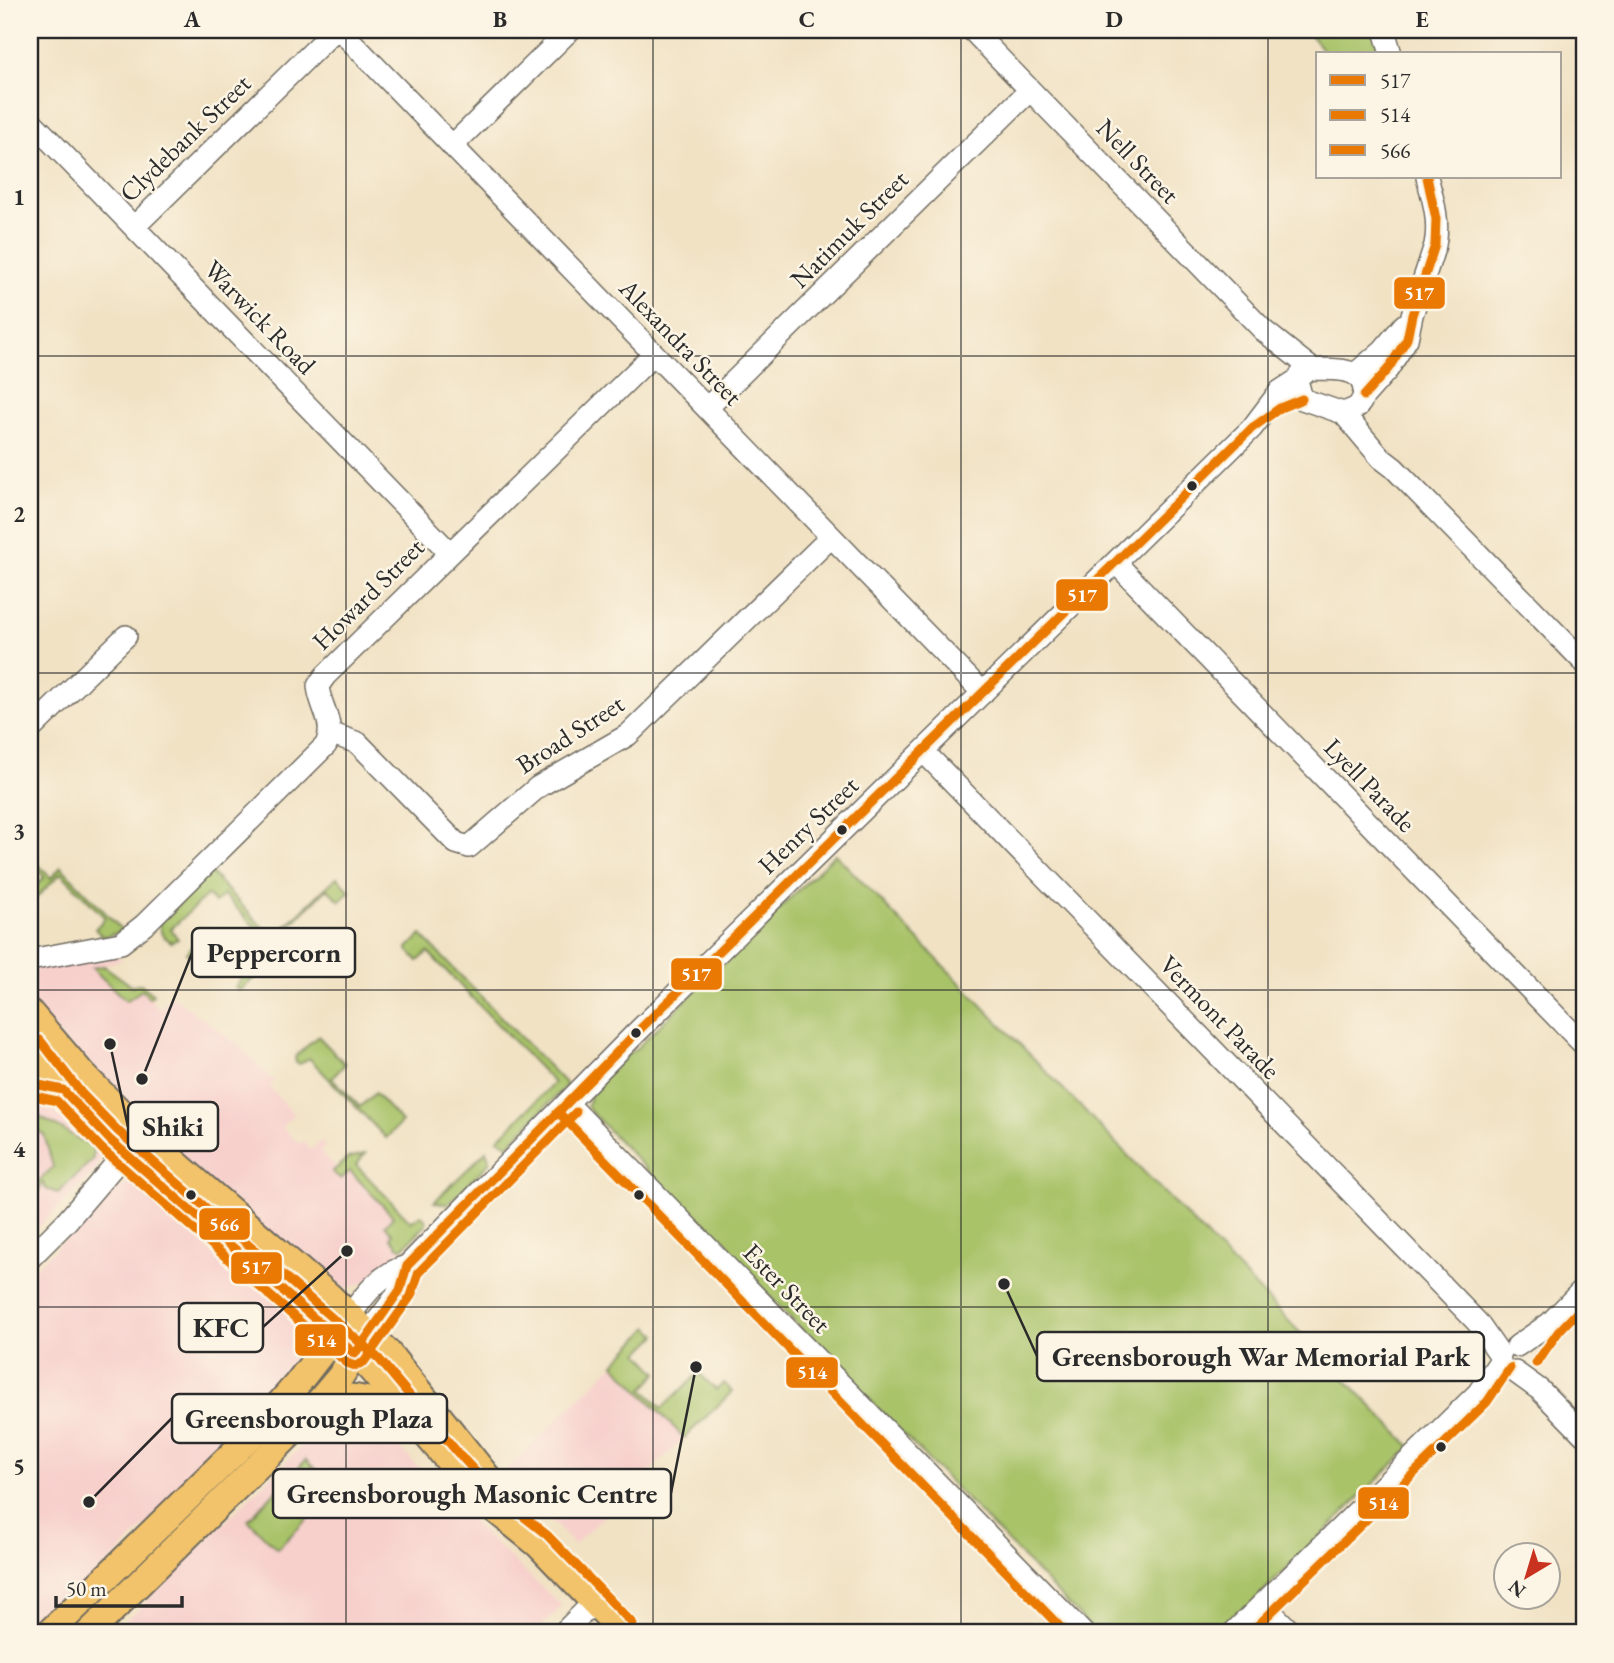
<svg xmlns="http://www.w3.org/2000/svg" width="1614" height="1663" font-family="'EB Garamond',serif">
  <style>
    .built { fill: #f7d0cc }
    .green { fill: #a9c369; stroke: #6a774a; stroke-width: 2 }
    .lines { fill: none; stroke-linecap: round; stroke-linejoin: round }
    .minor-casing { stroke: #706b61; stroke-width: 24 }
    .major-casing { stroke: #706b61; stroke-width: 30 }
    .minor { stroke: #fff; stroke-width: 21 }
    .major { stroke: #f2c36a; stroke-width: 26 }
    .bus-1-casing { stroke: #fcf5e5; stroke-width: 14 }
    .bus-2-casing { stroke: #fcf5e5; stroke-width: 14 }
    .bus-3-casing { stroke: #fcf5e5; stroke-width: 14 }
    .bus-1 { stroke: #ea7904; stroke-width: 9 }
    .bus-2 { stroke: #ea7904; stroke-width: 9 }
    .bus-3 { stroke: #ea7904; stroke-width: 9 }
    .grid { fill: none; stroke: #2b2b2b; stroke-width: 2; stroke-opacity: 0.55 }
    .bus-dot { fill: #2b2b2b; stroke: #fcf5e5; stroke-width: 2.5 }
    .labels { text-anchor: middle; dominant-baseline: central; stroke-width: 5; stroke-linejoin: round; paint-order: stroke }
    .street-label { font-size: 26px; fill: #2b2b2b; stroke: #fcf5e5 }
    .leader { fill: none; stroke: #2b2b2b; stroke-width: 2.5 }
    .callout-dot { fill: #2b2b2b; stroke: #fcf5e5; stroke-width: 2.5 }
    .callout { fill: #fcf5e5; stroke: #2b2b2b; stroke-width: 2.5 }
    .callout-label { font-size: 28px; text-anchor: middle; font-weight: bold; fill: #2b2b2b }
    .line-badge { stroke: #fcf5e5; stroke-width: 2.5 }
    .badge-label { font-size: 19px; text-anchor: middle; font-weight: bold; fill: #fff }
    .neatline { fill: none; stroke: #2b2b2b; stroke-width: 2.5 }
    .grid-label { font-size: 23px; text-anchor: middle; font-weight: bold; fill: #2b2b2b }
  </style>
  <rect width="100%" height="100%" fill="#fcf5e5"/>
  <filter id="ink" filterUnits="userSpaceOnUse"><feTurbulence type="fractalNoise" baseFrequency=".0143" numOctaves="2"/><feDisplacementMap in="SourceGraphic" scale="14" xChannelSelector="R" yChannelSelector="G"/><feConvolveMatrix kernelMatrix="1 2 1 2 8 2 1 2 1" color-interpolation-filters="sRGB"/></filter>
  <filter id="wash" filterUnits="userSpaceOnUse"><feTurbulence type="fractalNoise" baseFrequency=".00686" numOctaves="4" result="noise"/><feDisplacementMap in="SourceGraphic" scale="28" xChannelSelector="R" yChannelSelector="G"/><feGaussianBlur stdDeviation="1.57" result="paint"/><feColorMatrix in="noise" values="0 0 0 0 0 0 0 0 0 0 0 0 0 0 0 0 0 1.4 0 .05"/><feComposite in="paint" operator="in"/></filter>
  <g filter="url(#wash)">
    <rect width="100%" height="100%" fill="#f1e2c4"/>
    <path class="built" d="M115 955 122 960 103 965 132 986 141 984 153 993 149 998 159 1009 172 997 223 1033 232 1042 234 1041 274 1081 269 1087 294 1114 282 1126 299 1144 303 1141 311 1150 321 1141 325 1146 320 1151 337 1168 348 1158 365 1154 356 1165 411 1222 421 1215 426 1221V1225L370 1280 349 1288 330 1283 176 1153 55 1031 30 999V969Z
      M30 1089 39 1090 101 1146 102 1156 94 1172 30 1235Z
      M139 1181 242 1283 249 1286 259 1284 310 1333 314 1343 295 1374 86 1586 35 1633H30V1273L119 1187 129 1182Z
      M614 1364 684 1438 574 1545 505 1471Z
      M350 1416 365 1418 376 1424 483 1533 562 1606 535 1633H114L323 1425 336 1418Z"/>
    <path class="green" d="M1306 30H1374L1381 54H1326Z
      M835 854 1411 1447 1221 1633H1096L588 1109C584 1091 622 1058 637 1048Z
      M30 856 51 878 61 867 123 931 103 937 95 929 105 918 61 873 30 904V893L44 877 30 862Z
      M210 872 273 938 337 877 350 891 340 901 327 889 273 942 281 952 271 961 268 958 276 949 224 895 215 903 207 895 171 929 178 939 171 942 162 935 159 924Z
      M206 932 242 969 252 962 261 971 241 990 235 988 242 978 197 945 189 955 186 953Z
      M421 935 567 1085 508 1145 498 1139 554 1083 428 952 418 961 407 949Z
      M104 966 132 986 141 984 153 995 149 998 142 990 126 1001 92 968Z
      M318 1036 345 1064 332 1078 360 1107 375 1093 402 1122 386 1138 309 1058 300 1064 296 1063 295 1057Z
      M30 1112 60 1128 93 1148V1159L58 1193 46 1189 43 1183 38 1192 30 1196V1190L53 1167 44 1134 30 1128Z
      M486 1151 489 1158V1163L448 1204 434 1202Z
      M365 1154 356 1165 411 1222 421 1215 426 1221V1225L403 1248 399 1247 390 1237 393 1234 385 1225 393 1217 389 1212 350 1171 341 1179 332 1172 348 1158Z
      M649 1327 657 1335 639 1353 658 1373 643 1389 662 1408 699 1373 716 1390 724 1383 732 1392 684 1438 614 1364Z
      M306 1460 337 1490 277 1549 248 1520Z"/>
  </g>
  <g filter="url(#ink)">
    <g class="lines">
      <g class="minor-casing">
        <path id="minor" d="M340 30 983 693
          M972 30 1264 331 1312 369
          M1384 30 1391 54
          M30 120 450 553
          M452 146 570 30
          M134 227 335 30
          M1312 369C1324 370 1341 368 1352 373 1365 379 1368 395 1358 406 1354 410 1348 411 1343 413L1302 399 1297 380 1302 373Z
          M1355 374 1383 350 1404 325
          M1364 396 1388 369 1407 339 1412 315 1435 245C1440 221 1433 199 1427 177
          M707 408 1030 90
          M1343 413 1381 458 1394 468 1584 662
          M1116 563 1584 1045
          M30 730 126 636
          M330 733 358 743 456 843 469 847 538 787 628 735 831 537
          M923 751 1477 1322 1500 1355
          M30 960 121 943 144 925 326 745C336 722 320 708 318 686L325 676 654 354
          M30 1083 63 1090
          M567 1103 1083 1633
          M30 1258 66 1222 125 1153
          M350 1316C364 1295 382 1272 407 1266L633 1036 1252 428 1280 391 1297 380
          M368 1333C382 1313 405 1292 407 1266
          M1517 1346 1550 1323 1584 1288
          M1515 1372 1540 1390 1584 1435
          M1263 1604 1292 1633
          M563 1633 594 1602
          M1233 1633 1478 1393 1500 1361"/>
      </g>
      <g class="major-casing">
        <path id="major" d="M30 1013 83 1075 142 1134 329 1296 387 1352 508 1503
          M30 1048 73 1102 110 1140 199 1220 370 1368 449 1461 492 1507 538 1544 624 1633
          M320 1401C353 1391 378 1402 405 1419
          M49 1633 257 1430 297 1384 343 1325
          M89 1633 301 1423 340 1377 363 1341"/>
      </g>
      <use href="#minor" class="minor"/>
      <use href="#major" class="major"/>
      <g class="bus-1-casing">
        <path id="bus-1" d="M1364 396 1388 369 1407 339 1412 315 1435 245 1436 219 1427 177
          M30 1083 63 1090 110 1140 355 1354 400 1290 407 1266 633 1036 1252 428 1280 408 1302 399"/>
      </g>
      <g class="bus-2-casing">
        <path id="bus-2" d="M30 1095 57 1101 102 1149 347 1363 355 1366 364 1362 411 1296 419 1272 576 1112
          M558 1112 1066 1633
          M1536 1363 1559 1331 1584 1305
          M1250 1633 1487 1402 1510 1368"/>
      </g>
      <g class="bus-3-casing">
        <path id="bus-3" d="M40 1040 82 1094 118 1131 379 1359 458 1453 500 1498 547 1535 633 1624"/>
      </g>
      <use href="#bus-1" class="bus-1"/>
      <use href="#bus-2" class="bus-2"/>
      <use href="#bus-3" class="bus-3"/>
    </g>
  </g>
  <path class="grid" d="M346 30V1633M653 30V1633M961 30V1633M1268 30V1633M30 356H1584M30 673H1584M30 990H1584M30 1307H1584"/>
  <g class="bus-dot">
    <circle cx="1192" cy="486" r="6"/>
    <circle cx="842" cy="830" r="6"/>
    <circle cx="636" cy="1033" r="6"/>
    <circle cx="191" cy="1195" r="6"/>
    <circle cx="639" cy="1195" r="6"/>
    <circle cx="1441" cy="1447" r="6"/>
  </g>
  <g class="labels">
    <g class="street-label">
      <text transform="translate(185 138) rotate(-44)">Clydebank Street</text>
      <text transform="translate(1138 161) rotate(46)">Nell Street</text>
      <text transform="translate(849 229) rotate(-45)">Natimuk Street</text>
      <text transform="translate(260 317) rotate(46)">Warwick Road</text>
      <text transform="translate(681 342) rotate(46)">Alexandra Street</text>
      <text transform="translate(368 594) rotate(-45)">Howard Street</text>
      <text transform="translate(570 734) rotate(-33)">Broad Street</text>
      <text transform="translate(1370 785) rotate(46)">Lyell Parade</text>
      <text transform="translate(808 825) rotate(-44)">Henry Street</text>
      <text transform="translate(1220 1017) rotate(46)">Vermont Parade</text>
      <text transform="translate(787 1288) rotate(46)">Ester Street</text>
    </g>
  </g>
  <path class="leader" d="M142 1079L192 953M110 1044L128 1127M347 1251L263 1327M1004 1284L1037 1356M89 1502L172 1418M696 1367L671 1493"/>
  <g class="callout-dot">
    <circle cx="142" cy="1079" r="7"/>
    <circle cx="110" cy="1044" r="7"/>
    <circle cx="347" cy="1251" r="7"/>
    <circle cx="1004" cy="1284" r="7"/>
    <circle cx="89" cy="1502" r="7"/>
    <circle cx="696" cy="1367" r="7"/>
  </g>
  <g class="callout">
    <rect x="192" y="928" width="163" height="49" rx="7"/>
    <rect x="128" y="1102" width="90" height="49" rx="7"/>
    <rect x="179" y="1303" width="84" height="49" rx="7"/>
    <rect x="1037" y="1332" width="447" height="49" rx="7"/>
    <rect x="172" y="1394" width="275" height="49" rx="7"/>
    <rect x="273" y="1469" width="398" height="49" rx="7"/>
  </g>
  <g class="callout-label">
    <text x="274" y="962">Peppercorn</text>
    <text x="173" y="1136">Shiki</text>
    <text x="221" y="1337">KFC</text>
    <text x="1261" y="1366">Greensborough War Memorial Park</text>
    <text x="309" y="1428">Greensborough Plaza</text>
    <text x="472" y="1503">Greensborough Masonic Centre</text>
  </g>
  <g class="line-badge">
    <rect x="1393" y="276" width="53" height="34" rx="7" fill="#ea7904"/>
    <rect x="1055" y="578" width="54" height="34" rx="7" fill="#ea7904"/>
    <rect x="670" y="957" width="53" height="34" rx="7" fill="#ea7904"/>
    <rect x="198" y="1207" width="53" height="34" rx="7" fill="#ea7904"/>
    <rect x="230" y="1251" width="53" height="34" rx="7" fill="#ea7904"/>
    <rect x="294" y="1323" width="53" height="34" rx="7" fill="#ea7904"/>
    <rect x="785" y="1356" width="54" height="33" rx="7" fill="#ea7904"/>
    <rect x="1357" y="1486" width="53" height="34" rx="7" fill="#ea7904"/>
  </g>
  <g class="badge-label">
    <text x="1419" y="300">517</text>
    <text x="1082" y="602">517</text>
    <text x="696" y="981">517</text>
    <text x="224" y="1231">566</text>
    <text x="256" y="1274">517</text>
    <text x="321" y="1347">514</text>
    <text x="812" y="1379">514</text>
    <text x="1383" y="1510">514</text>
  </g>
  <rect width="1614" height="1663" fill="none" stroke="#fcf5e5" stroke-width="77"/>
  <rect x="1316" y="52" width="245" height="126" fill="#fcf5e5" stroke="#a8a49b" stroke-width="2"/>
  <rect x="1330" y="75" width="35" height="10" fill="#ea7904" stroke="#a8a49b" stroke-width="2"/>
  <text x="1380" y="88" font-size="21" fill="#2b2b2b">517</text>
  <rect x="1330" y="110" width="35" height="10" fill="#ea7904" stroke="#a8a49b" stroke-width="2"/>
  <text x="1380" y="122" font-size="21" fill="#2b2b2b">514</text>
  <rect x="1330" y="145" width="35" height="10" fill="#ea7904" stroke="#a8a49b" stroke-width="2"/>
  <text x="1380" y="158" font-size="21" fill="#2b2b2b">566</text>
  <g transform="translate(1527 1576) rotate(218)"><circle r="33" fill="#fcf5e5" stroke="#a8a49b" stroke-width="2"/>
  <path d="M0-5L12 26L0 18L-12 26Z" fill="#c8321e"/>
  <text y="-10" font-size="19" font-weight="bold" text-anchor="middle" fill="#2b2b2b">N</text>
  </g>
  <path d="M56 1596v10h126v-10" fill="none" stroke="#2b2b2b" stroke-width="3.5"/>
  <text x="66" y="1596" font-size="21" fill="#2b2b2b" stroke="#fcf5e5" stroke-width="5" paint-order="stroke">50 m</text>
  <rect x="38" y="38" width="1538" height="1586" class="neatline"/>
  <g class="grid-label">
    <text x="192" y="27">A</text>
    <text x="500" y="27">B</text>
    <text x="807" y="27">C</text>
    <text x="1114" y="27">D</text>
    <text x="1422" y="27">E</text>
    <text x="19" y="205">1</text>
    <text x="19" y="522">2</text>
    <text x="19" y="839">3</text>
    <text x="19" y="1157">4</text>
    <text x="19" y="1474">5</text>
  </g>
</svg>
